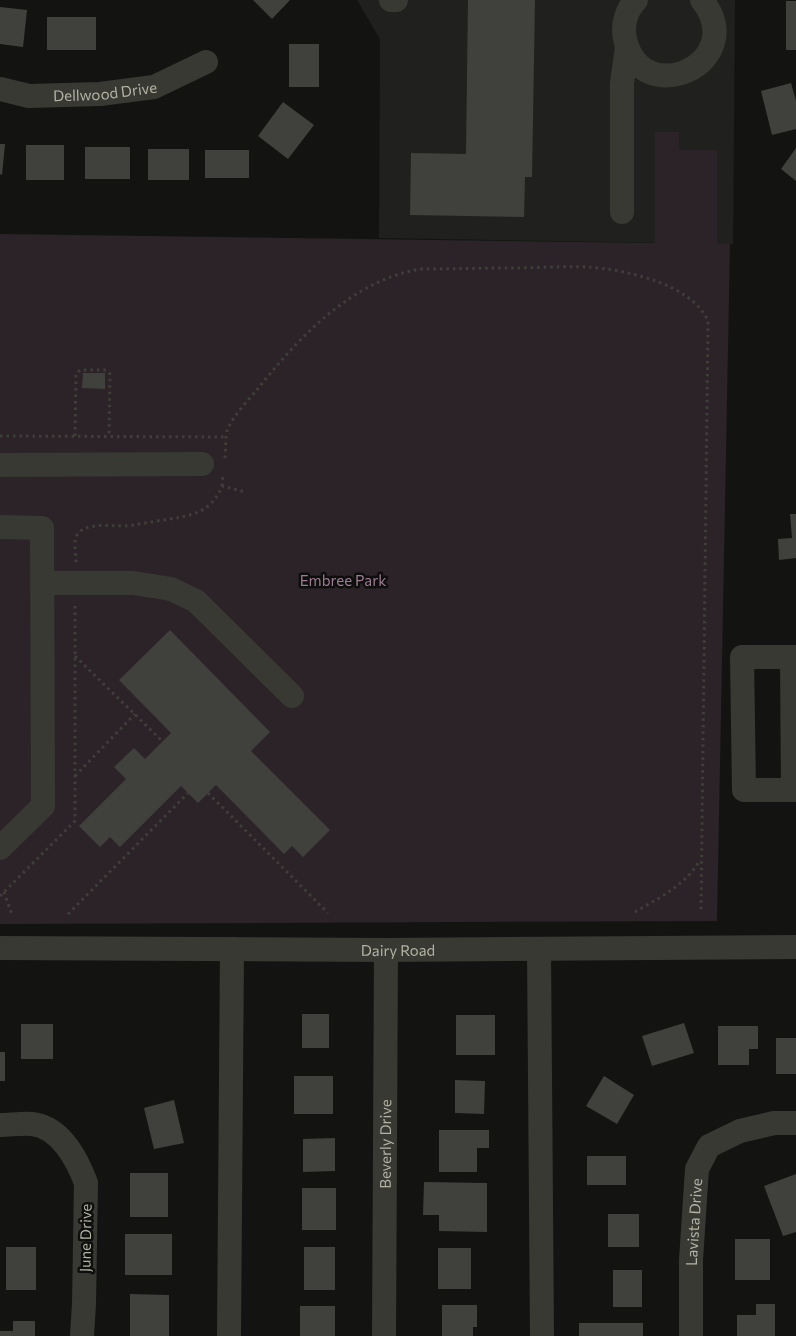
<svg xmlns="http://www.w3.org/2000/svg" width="796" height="1336" font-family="Commissioner,sans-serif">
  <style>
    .built { fill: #20211e }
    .green { fill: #2b2328 }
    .building { fill: #40413c }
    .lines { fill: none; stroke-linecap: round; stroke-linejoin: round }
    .path { stroke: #3f3f39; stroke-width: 3; stroke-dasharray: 2.5 4; stroke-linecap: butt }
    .minor { stroke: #383933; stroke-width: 24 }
    .labels { text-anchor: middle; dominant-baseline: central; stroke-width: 5; stroke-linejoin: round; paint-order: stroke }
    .street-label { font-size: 15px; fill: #b4b3a4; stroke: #0e0f0d }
    .park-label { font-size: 15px; fill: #9e7c94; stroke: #0e0f0d }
  </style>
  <rect width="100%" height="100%" fill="#131412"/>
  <path class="built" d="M357 0H735L733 244 379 238 380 39Z"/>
  <path class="green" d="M655 132H679V150H717V243L730 244 717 921 0 924V234L655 243Z"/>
  <path class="building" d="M253 0H290L272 19Z
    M468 0H535L532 177H525L524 217 410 215 411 153 466 154Z
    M786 1H796V50H786Z
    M0 7 27 10 23 47 0 44Z
    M47 17H96V50H47Z
    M289 44H319V87H289Z
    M791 83 796 101V129L772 135 761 91Z
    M283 102 314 125 288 159 258 136Z
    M0 144H5L2 175 0 174Z
    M26 145H64V180H26Z
    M85 147H130V179H85Z
    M796 148V181L781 169Z
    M148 149H189V180H148Z
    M205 150H249V178H205Z
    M83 373H105V389L82 388Z
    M790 514H796V558L779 560 778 539 792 538Z
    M170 630 270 732 251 751 330 830 303 857 292 846 284 854 216 785 198 803 181 786 120 847 110 837 100 847 79 826 126 779 114 767 134 748 145 759 171 733 119 680Z
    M302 1014H329V1048H302Z
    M456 1015H495V1055H456Z
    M684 1023 694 1053 652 1066 642 1036Z
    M21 1024H53V1059H21Z
    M718 1026H758V1049H749V1065H718Z
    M776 1038H796V1074H776Z
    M0 1052H5V1081H0Z
    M294 1076H333V1114H294Z
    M604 1076 634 1095 617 1124 586 1106Z
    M455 1080 485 1081 484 1114 455 1113Z
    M174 1100 184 1143 154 1149 144 1108Z
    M439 1130H489V1148H477V1172H439Z
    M335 1138V1171L303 1172V1139Z
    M587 1156H626V1185H587Z
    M130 1173H168V1217H130Z
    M796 1174V1232L783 1236 764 1186Z
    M424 1182 487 1183V1232L439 1231V1215H423Z
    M302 1188H336V1230H302Z
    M608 1214H639V1247H608Z
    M125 1234H172V1275H125Z
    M735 1239H770V1280H735Z
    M6 1247H36V1290H6Z
    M304 1247H335V1290H304Z
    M438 1248H471V1289H438Z
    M613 1270H642V1307H613Z
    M130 1294 169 1295V1336H130Z
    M756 1304H775V1336H737V1315H756Z
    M442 1305H477V1327H473V1336H442Z
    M300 1306H335V1336H300Z
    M13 1321H35V1336H0V1331H13Z
    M579 1323H643V1336H579Z"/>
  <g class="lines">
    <path class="path" d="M0 436 227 437
      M75 436 76 374 80 370H106L110 374 109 436
      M225 458C226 449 225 439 227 431 231 419 247 401 256 391 298 338 352 280 421 269 451 269 480 268 510 268 535 268 561 266 587 267 624 269 692 284 708 321L701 913
      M222 486 223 474
      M76 562C76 554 73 541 77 535 85 522 111 526 124 526 137 525 150 522 163 520 189 516 211 514 222 486L245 492
      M75 656 162 741
      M75 776 135 714
      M208 793 328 913
      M4 892 12 915
      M0 896 75 821V605
      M635 912C659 898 686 885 700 860
      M68 914 188 793"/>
    <g class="minor">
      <path d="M391 0H396"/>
      <path d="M636 0C626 10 622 26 625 39 641 112 751 63 702 0"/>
      <path id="s1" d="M0 89 29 96 100 94 154 87 206 62"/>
      <path d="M622 212V83L627 47"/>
      <path d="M0 465 202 464"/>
      <path d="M0 527 42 528 43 806 0 848"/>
      <path d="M43 583H133L171 589 196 601 292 696"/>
      <path d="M792 657 793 790H744L742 657H796"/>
      <path id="s2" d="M0 948 386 950 796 947"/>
      <path d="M539 949 542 1336"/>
      <path d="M0 1125C10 1125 22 1123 32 1124 60 1127 77 1159 86 1183L84 1304 82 1336"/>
      <path d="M229 1336 232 949"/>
      <path id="s3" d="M384 1336 386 950"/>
      <path id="s4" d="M691 1336V1260L697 1169 709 1146 740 1131 774 1123H796"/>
    </g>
  </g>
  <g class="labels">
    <g class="street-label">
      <text stroke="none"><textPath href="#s1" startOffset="106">Dellwood Drive</textPath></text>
      <text stroke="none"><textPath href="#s2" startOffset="398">Dairy Road</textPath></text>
      <text stroke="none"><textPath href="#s3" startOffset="192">Beverly Drive</textPath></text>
      <text stroke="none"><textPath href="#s4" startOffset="114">Lavista Drive</textPath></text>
      <text transform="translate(85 1238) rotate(-89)">June Drive</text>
    </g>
    <g class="park-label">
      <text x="343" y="580">Embree Park</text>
    </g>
  </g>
</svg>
